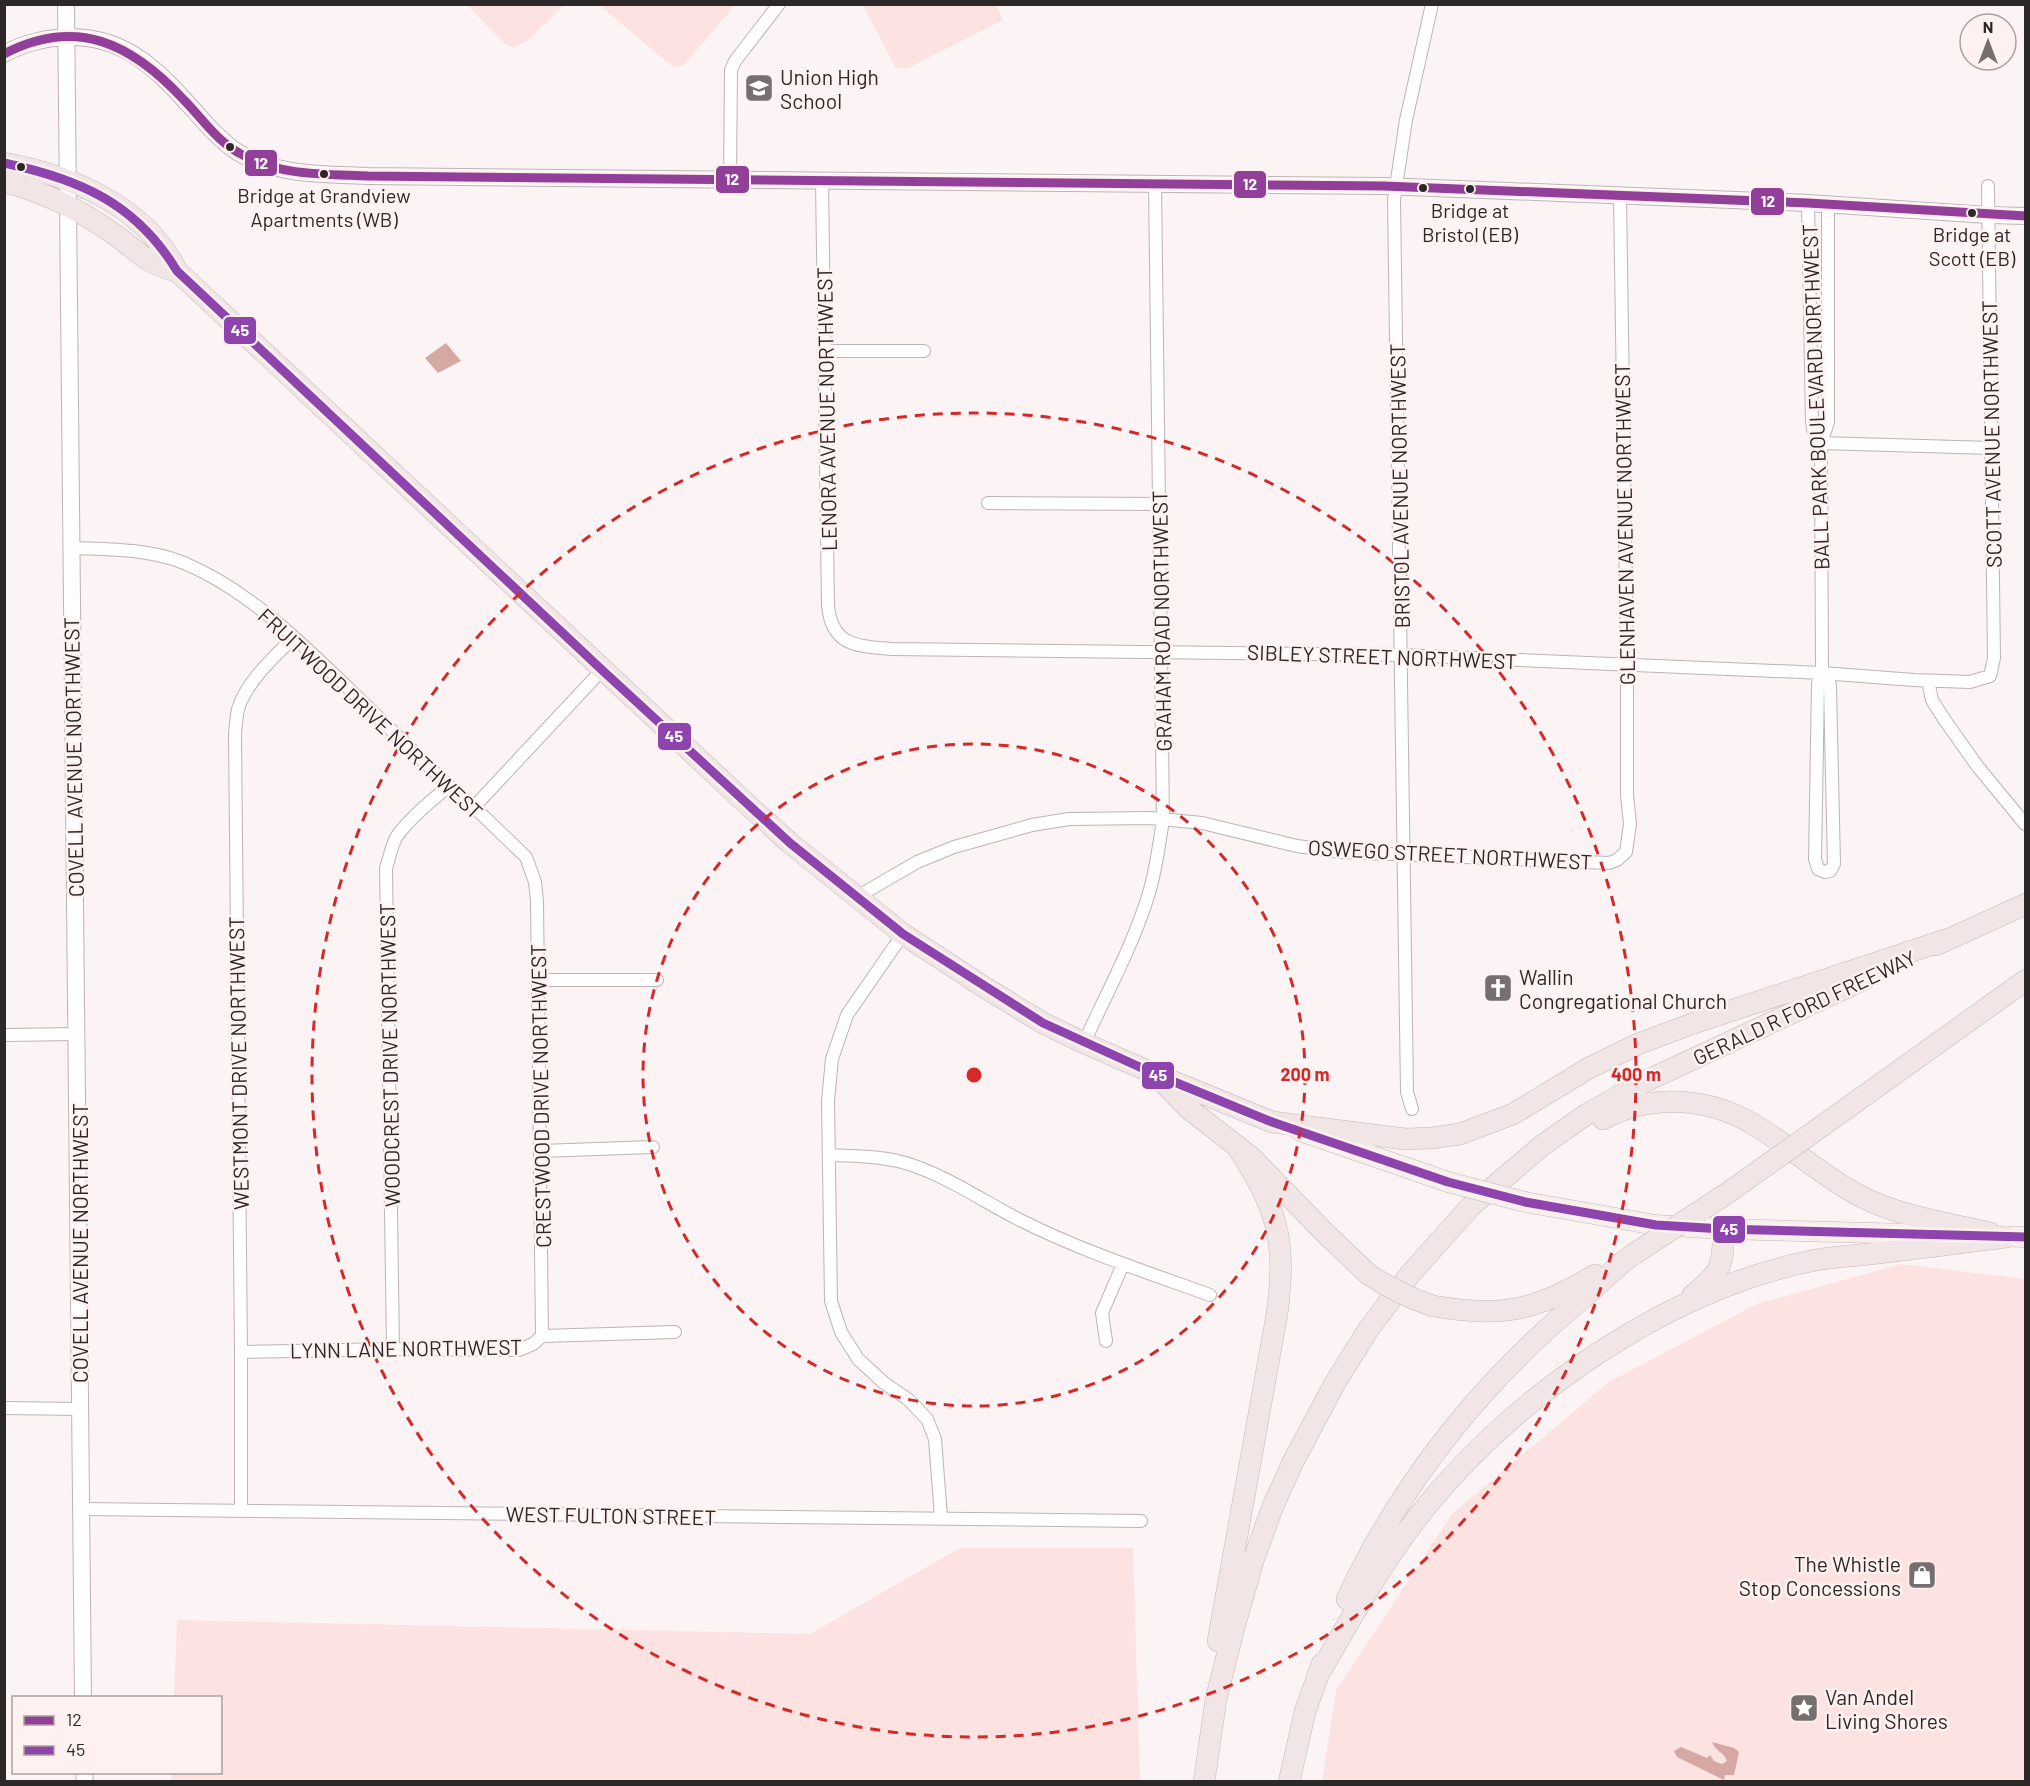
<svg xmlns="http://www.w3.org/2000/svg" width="2030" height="1786" font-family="Barlow,sans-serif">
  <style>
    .green { fill: #fce2e0 }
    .water { fill: #d5a8a4 }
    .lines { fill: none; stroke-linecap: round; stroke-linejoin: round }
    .street-casing { stroke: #bbb5b5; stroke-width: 14 }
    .secondary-casing { stroke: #bbb5b5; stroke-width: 18 }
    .primary-casing { stroke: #c7b8b7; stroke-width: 21 }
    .highway-casing { stroke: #c7b8b7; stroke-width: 22 }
    .street { stroke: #fffdfd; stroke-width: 12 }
    .secondary { stroke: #fffdfd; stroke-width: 16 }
    .primary { stroke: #f7efee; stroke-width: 20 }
    .highway { stroke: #f1e6e5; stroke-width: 21 }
    .primary-bridge-casing { stroke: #c7b8b7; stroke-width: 21; stroke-linecap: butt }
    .highway-bridge-casing { stroke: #c7b8b7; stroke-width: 22; stroke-linecap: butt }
    .primary-bridge { stroke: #f7efee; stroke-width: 20 }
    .highway-bridge { stroke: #f1e6e5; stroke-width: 21 }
    .bus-1-casing { stroke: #fff1f0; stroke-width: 14 }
    .bus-2-casing { stroke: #fff1f0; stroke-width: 14 }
    .bus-1 { stroke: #913f98; stroke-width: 9 }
    .bus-2 { stroke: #8e44ad; stroke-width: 9 }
    .ring { fill: none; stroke: #d62828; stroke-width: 3; stroke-dasharray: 10 8 }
    .bus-dot { fill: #2d2828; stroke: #fff1f0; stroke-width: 2 }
    .labels { text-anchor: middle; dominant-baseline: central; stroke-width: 5; stroke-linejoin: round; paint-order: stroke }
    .bus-label { font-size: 20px; fill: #2d2828; stroke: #fff1f0 }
    .poi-label { font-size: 21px; fill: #2d2828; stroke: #fff1f0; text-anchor: start }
    .street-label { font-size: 21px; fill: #2d2828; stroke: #fff1f0 }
    .centre { fill: #d62828; stroke: #fff1f0; stroke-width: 3 }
    .ring-label { font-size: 18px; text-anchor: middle; font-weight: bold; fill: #d62828; stroke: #fff1f0; stroke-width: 5; stroke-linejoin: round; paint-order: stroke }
    .line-badge { stroke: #fff1f0; stroke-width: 2 }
    .badge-label { font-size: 16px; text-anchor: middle; font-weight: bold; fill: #fff }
  </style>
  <rect width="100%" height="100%" fill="#fcf4f4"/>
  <path class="green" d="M467 5H564L527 41 514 48 504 43Z
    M599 5H735L684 65 673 67Z
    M863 5H996L1003 20 910 67 902 69 895 67Z
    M1901 1264 2025 1279V1781L1322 1782 1336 1691 1452 1514 1609 1382 1757 1304Z
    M960 1548H1133L1140 1781H171V1773L220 1772V1698L174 1697 177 1620 810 1634Z"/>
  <path class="water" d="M446 343 461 361 438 373 425 358Z
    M1712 1742 1734 1748 1739 1752 1734 1775H1725L1724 1780 1677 1757 1674 1751 1681 1747 1707 1758 1710 1755 1714 1761 1722 1764 1727 1761C1725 1753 1715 1751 1712 1742Z"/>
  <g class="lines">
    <g class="street-casing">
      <path id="street" d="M730 179 731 70 735 61 779 4
        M822 180 828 606C832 646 857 646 891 649L1402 655 1822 673 1914 680 1970 682 1990 676 1994 658 1988 186
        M1808 203 1812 422 1813 429 1821 443 1822 673 1829 680 1830 687 1834 864 1830 871 1825 872 1818 869 1815 859 1818 685 1819 676 1822 673
        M826 351H924
        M1821 443 1828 422V205
        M1821 443 1991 448
        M988 503 1160 504
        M71 548C108 549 150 549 184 563 246 589 296 638 344 684 379 718 414 752 449 786L474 807 526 857 535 882 537 901 542 1336
        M1928 681 1932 700 1944 719 1978 767 2025 824
        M474 807 602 670
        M857 897 917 862 954 847 1032 825 1069 819 1150 818 1202 823 1297 846 1340 852 1609 863 1617 860 1626 852 1630 824 1627 795V665L1620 196
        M903 934 847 1015 832 1059 828 1101 831 1301 841 1332 858 1359 884 1383 909 1400 927 1419 935 1439 941 1517
        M538 980H657
        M4 1035 77 1034
        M1084 1043C1106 994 1133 946 1149 893 1156 870 1159 845 1163 820L1155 184
        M1412 1109 1407 1092 1394 200 1406 120 1432 4
        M541 1151 653 1147
        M829 1155C854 1156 878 1156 902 1162 945 1174 982 1201 1022 1221 1082 1251 1146 1272 1210 1295
        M1106 1341 1102 1313 1123 1264
        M393 1349 386 868C390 857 391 846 397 836 411 817 431 801 449 786
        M241 1352 393 1349 519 1350 533 1344 542 1336 675 1332
        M4 1408 80 1409
        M81 1509 1141 1521
        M241 1510V1352L235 734C236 725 236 715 239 706 249 679 275 656 294 637"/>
    </g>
    <g class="secondary-casing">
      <path id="secondary" d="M66 4 83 1698
        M4 54C23 43 49 37 71 37 130 37 162 75 199 116 211 130 223 143 239 153 278 176 325 174 368 176L1384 186 1808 203 1988 215 2026 216
        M84 1772 85 1782"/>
    </g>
    <g class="primary-casing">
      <path id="primary" d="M1300 1131 1448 1182
        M1525 1202 1656 1225 1723 1229 2026 1237"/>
    </g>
    <g class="highway-casing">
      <path id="highway" d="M4 163C71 175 146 207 177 271L749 806 790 843 903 934 984 987 1043 1023 1084 1043 1155 1074 1272 1122 1405 1139 1432 1138 1460 1134 1513 1114 1589 1068 1638 1044 1694 1023 1948 939
        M4 182C44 191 81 211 114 234 136 250 149 266 177 271
        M1936 945 2026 904
        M1161 1080 1189 1109 1251 1157 1325 1233 1368 1274
        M1603 1119C1651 1093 1710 1097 1756 1126 1796 1150 1832 1185 1875 1203 1911 1218 1952 1224 1990 1233
        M1822 1126 2026 980
        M1700 1211 1729 1192
        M1693 1295C1721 1272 1724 1266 1723 1229
        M1433 1306C1502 1318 1535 1311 1595 1275
        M1347 1599C1403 1479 1487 1376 1589 1293 1604 1280 1618 1264 1634 1254
        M1218 1641 1277 1314C1287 1238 1277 1208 1236 1145
        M1317 1677C1352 1617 1385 1556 1430 1502 1522 1391 1673 1287 1816 1260 1834 1257 1852 1256 1870 1254 1915 1249 1960 1243 2006 1237
        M1204 1782 1216 1699 1234 1628 1253 1561 1273 1506 1294 1460 1335 1383 1368 1330 1411 1273 1472 1205 1544 1144 1587 1114 1646 1081 1867 978
        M1289 1782 1305 1712 1322 1664"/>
    </g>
    <use href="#street" class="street"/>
    <use href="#secondary" class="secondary"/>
    <use href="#primary" class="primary"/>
    <use href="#highway" class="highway"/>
    <g class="primary-bridge-casing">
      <path id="primary-bridge" d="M1448 1182 1525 1202"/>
    </g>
    <g class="highway-bridge-casing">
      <path id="highway-bridge" d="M1729 1192 1822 1126
        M1634 1254 1700 1211
        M1368 1274C1389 1288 1409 1298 1433 1306"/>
    </g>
    <use href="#primary-bridge" class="primary-bridge"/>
    <use href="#highway-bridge" class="highway-bridge"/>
    <g class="bus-1-casing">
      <path id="bus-1" d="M4 54C77 16 132 44 183 99 201 117 216 140 239 153 277 176 325 174 368 176L1384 186 1808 203 2026 216"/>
    </g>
    <g class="bus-2-casing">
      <path id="bus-2" d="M4 163C79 179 136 203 177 271L602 670 790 843 903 934 1043 1023 1155 1074 1272 1122 1448 1182 1525 1202 1656 1225 1723 1229 2026 1237"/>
    </g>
    <use href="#bus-1" class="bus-1"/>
    <use href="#bus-2" class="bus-2"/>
  </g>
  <g class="ring">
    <circle cx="974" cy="1075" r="331"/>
    <circle cx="974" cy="1075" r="662"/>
  </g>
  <defs>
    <g id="school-square" transform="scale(1.5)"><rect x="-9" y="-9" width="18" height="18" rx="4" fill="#756f6f" stroke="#fff1f0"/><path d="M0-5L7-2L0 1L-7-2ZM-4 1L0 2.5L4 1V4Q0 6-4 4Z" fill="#fff"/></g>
    <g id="church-square" transform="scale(1.5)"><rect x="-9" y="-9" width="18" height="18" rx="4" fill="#756f6f" stroke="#fff1f0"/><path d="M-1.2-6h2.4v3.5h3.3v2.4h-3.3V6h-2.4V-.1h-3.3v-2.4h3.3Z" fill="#fff"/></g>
    <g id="shop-square" transform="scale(1.5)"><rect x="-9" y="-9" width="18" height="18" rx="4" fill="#756f6f" stroke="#fff1f0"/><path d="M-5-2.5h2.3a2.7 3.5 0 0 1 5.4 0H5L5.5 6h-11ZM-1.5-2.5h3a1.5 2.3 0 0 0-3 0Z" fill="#fff"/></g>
    <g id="sight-square" transform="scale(1.5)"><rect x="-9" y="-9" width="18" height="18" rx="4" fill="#756f6f" stroke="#fff1f0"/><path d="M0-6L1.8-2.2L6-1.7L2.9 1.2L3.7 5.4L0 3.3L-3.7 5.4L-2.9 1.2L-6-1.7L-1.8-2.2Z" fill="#fff"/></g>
  </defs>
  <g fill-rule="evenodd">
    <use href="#school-square" x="759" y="88"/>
    <use href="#church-square" x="1498" y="988"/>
    <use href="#shop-square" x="1922" y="1575"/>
    <use href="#sight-square" x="1804" y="1708"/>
  </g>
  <g class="bus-dot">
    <circle cx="230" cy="147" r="5"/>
    <circle cx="21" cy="167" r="5"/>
    <circle cx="324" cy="174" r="5"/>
    <circle cx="1423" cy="188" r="5"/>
    <circle cx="1470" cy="189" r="5"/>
    <circle cx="1972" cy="213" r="5"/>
  </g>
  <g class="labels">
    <g class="bus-label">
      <text x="324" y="195">Bridge at Grandview<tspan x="324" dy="24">Apartments (WB)</tspan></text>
      <text x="1470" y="210">Bridge at<tspan x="1470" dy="24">Bristol (EB)</tspan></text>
      <text x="1972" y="234">Bridge at<tspan x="1972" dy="24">Scott (EB)</tspan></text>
    </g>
    <g class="poi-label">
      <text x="780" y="76">Union High<tspan x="780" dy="24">School</tspan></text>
      <text x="1519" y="976">Wallin<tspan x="1519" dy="24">Congregational Church</tspan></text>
      <text x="1901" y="1563" text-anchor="end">The Whistle<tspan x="1901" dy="24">Stop Concessions</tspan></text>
      <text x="1825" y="1696">Van Andel<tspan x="1825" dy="24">Living Shores</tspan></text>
    </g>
    <g class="street-label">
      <text transform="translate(1815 397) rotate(-92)">BALL PARK BOULEVARD NORTHWEST</text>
      <text transform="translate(826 409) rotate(-91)">LENORA AVENUE NORTHWEST</text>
      <text transform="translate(1991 434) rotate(-91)">SCOTT AVENUE NORTHWEST</text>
      <text transform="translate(1399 486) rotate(-91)">BRISTOL AVENUE NORTHWEST</text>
      <text transform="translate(1624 524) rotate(-91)">GLENHAVEN AVENUE NORTHWEST</text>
      <text transform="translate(1161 621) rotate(-91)">GRAHAM ROAD NORTHWEST</text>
      <text transform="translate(1382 656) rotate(2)">SIBLEY STREET NORTHWEST</text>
      <text transform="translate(371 713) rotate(43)">FRUITWOOD DRIVE NORTHWEST</text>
      <text transform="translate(73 757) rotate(-91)">COVELL AVENUE NORTHWEST</text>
      <text transform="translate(1450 854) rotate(3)">OSWEGO STREET NORTHWEST</text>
      <text transform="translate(1804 1007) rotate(-25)">GERALD R FORD FREEWAY</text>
      <text transform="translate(389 1055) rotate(-91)">WOODCREST DRIVE NORTHWEST</text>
      <text transform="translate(238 1063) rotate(-91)">WESTMONT DRIVE NORTHWEST</text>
      <text transform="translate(540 1096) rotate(-91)">CRESTWOOD DRIVE NORTHWEST</text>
      <text transform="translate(79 1243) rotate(-90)">COVELL AVENUE NORTHWEST</text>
      <text transform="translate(406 1348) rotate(-1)">LYNN LANE NORTHWEST</text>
      <text transform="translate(611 1515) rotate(1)">WEST FULTON STREET</text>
    </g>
  </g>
  <circle cx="974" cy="1075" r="9" class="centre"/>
  <g class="ring-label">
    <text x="1305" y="1081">200 m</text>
    <text x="1636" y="1081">400 m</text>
  </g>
  <g class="line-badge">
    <rect x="244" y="149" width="34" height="28" rx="6" fill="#913f98"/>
    <rect x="715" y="165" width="35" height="29" rx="6" fill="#913f98"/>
    <rect x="1233" y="170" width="34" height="29" rx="6" fill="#913f98"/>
    <rect x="1750" y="187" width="35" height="29" rx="6" fill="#913f98"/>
    <rect x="223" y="316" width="34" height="29" rx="6" fill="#8e44ad"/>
    <rect x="657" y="722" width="35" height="29" rx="6" fill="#8e44ad"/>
    <rect x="1141" y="1061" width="34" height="29" rx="6" fill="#8e44ad"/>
    <rect x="1712" y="1215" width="34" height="29" rx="6" fill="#8e44ad"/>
  </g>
  <g class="badge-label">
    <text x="261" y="169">12</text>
    <text x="732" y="185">12</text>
    <text x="1250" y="190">12</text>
    <text x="1768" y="207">12</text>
    <text x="240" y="336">45</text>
    <text x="674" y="742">45</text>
    <text x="1158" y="1081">45</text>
    <text x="1729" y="1235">45</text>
  </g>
  <rect width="2030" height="1786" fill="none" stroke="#2d2828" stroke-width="12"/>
  <rect x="12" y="1696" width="210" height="78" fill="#fff1f0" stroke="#aba1a0" stroke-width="1.5"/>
  <rect x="24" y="1716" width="30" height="9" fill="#913f98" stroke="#aba1a0" stroke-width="1.5"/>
  <text x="66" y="1726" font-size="18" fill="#2d2828">12</text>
  <rect x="24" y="1746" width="30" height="9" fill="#8e44ad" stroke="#aba1a0" stroke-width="1.5"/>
  <text x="66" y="1756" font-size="18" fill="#2d2828">45</text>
  <g transform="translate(1988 42)"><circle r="28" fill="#fff1f0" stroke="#aba1a0" stroke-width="1.5"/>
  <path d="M0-4.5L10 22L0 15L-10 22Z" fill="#756f6f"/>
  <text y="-9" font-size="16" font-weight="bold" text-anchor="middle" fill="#2d2828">N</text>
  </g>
</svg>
